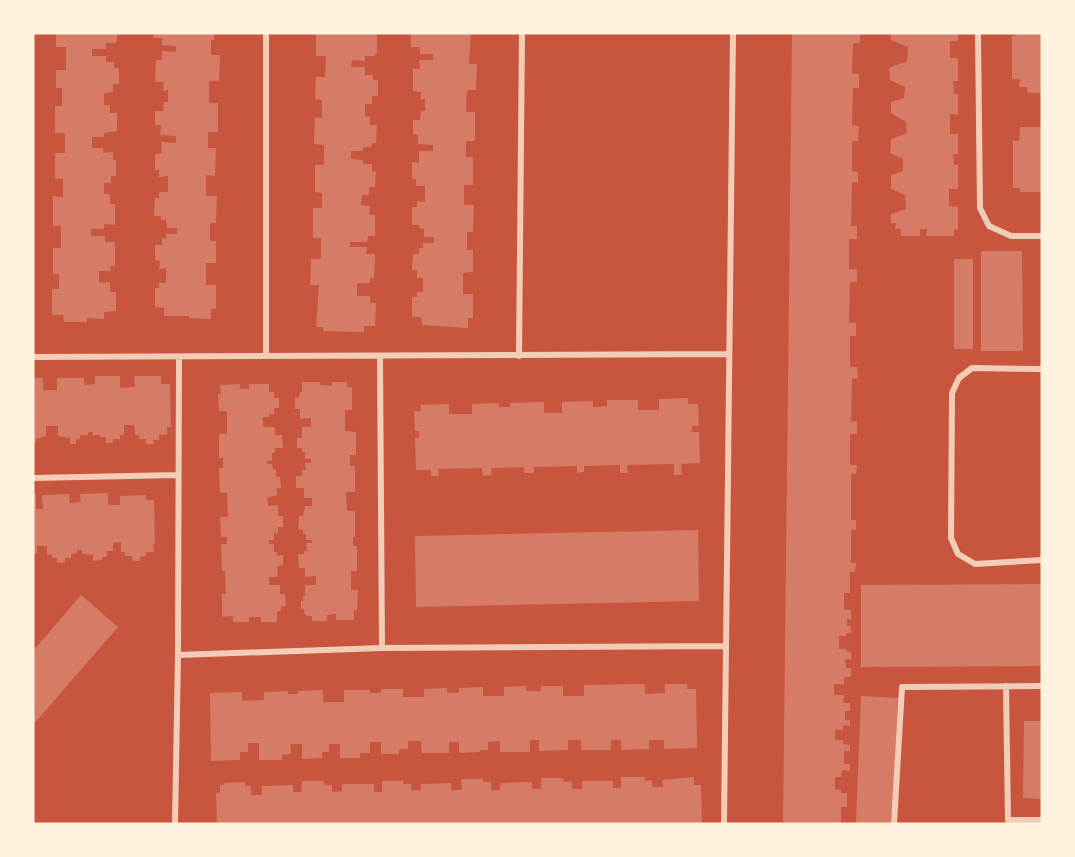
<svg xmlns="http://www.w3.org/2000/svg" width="1075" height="857" font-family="Barlow,sans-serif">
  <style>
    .building { fill: #d67c66 }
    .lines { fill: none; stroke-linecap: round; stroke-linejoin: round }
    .minor { stroke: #f1ccb7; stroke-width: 6 }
  </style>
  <rect width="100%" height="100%" fill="#c8553d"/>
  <path class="building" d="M56 33H118L116 43H106V49H92V56H106V62H114V68H119V84H113V92L104 93V105H110V113H117V131L104 133V137H92V148H103V153L113 152V160H116V176H111V183H104V194H110V204H115V225L104 224V229H91V236H105V242H115V266H110L111 271H99V283L110 282V292H116V311L104 312V319L87 318V322H64L63 315H52V289H59V274H53V248H61V226H53V196L63 197V179H55V153H65V133H55V106H62V88H56V70H66V47H56Z
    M154 33H214V40H211V55H220L219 81H209V103H218V132H208V148H216L215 176 206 175V196H217L216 223H210V241H216V263H206V285H216V309H211V319L189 318V316H164V308L155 307V288H159V283H166V268L159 269 160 261 155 260V245H162V238L166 239V234H177V228H167L166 219 161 220V216H154L155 198H159V192H168V176L159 177V170H155V154L162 153 161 142 176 143V136L160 135 161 125H155V111H163L164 102H168V90L163 91 164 82H155L156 60H162V51L176 52V46L162 45V38H153Z
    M316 33 377 34V53H375V56H365V61L352 60 351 67H365V75H373V80H378V96H372V104H365V116L370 117V125H377L376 143H372L371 147H363V151H351V159L363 160V164H372V172L376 171 375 187H369V195H362L361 205 370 206 369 215H375V236H368L367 242H350V247H367L366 254H375L374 278H370V283H357V296H370V303H376L375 326H364V332L323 331V327H316L319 285H310L311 259H321V238H313V208H322V193L315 192V165H324V145L314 144 315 117 322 118V100L315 99 316 77H325L326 56H316Z
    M411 33H471L469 64H477L476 90H467L466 112H475V141H466V157H473V185H464V205H474L473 232H467V250H473V272L463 273V294H473V318H468V328L422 325 421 317H412V297H417V292H423V278H417V270H412L413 254H419V248H423V243H434V237H424V229L419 228V225H412V207H417V201L425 202V186H416V179H412V162L419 163V151H433V145L418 144V135L413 134V120H420L421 111H425V99H421V92L413 91V69H420L419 60H433V54H420V47H411Z
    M792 33H860V43H853L852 73 859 74V88H853L852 125 859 126 858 141H852V171L858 172V182L852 183 851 226H857V239H849V269H857V282H850L849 323H856V336H850V367H857L858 378 852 379 851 422 857 421V434H850V465H857L856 474H851V520H856V530H851V563H856L855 572H850V593H844V609L851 610V619H847V626H851V633H846V636H839V649H846V651L851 652V659H845L846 668H851V677H844V685L834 684V695H844L843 703H850V711H845V720H850V726L843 725V730H835V740H843V744L850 745V751H844V764H850V771L842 770 841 777H835V789L841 790V793H847V807H841V822L834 824H783Z
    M891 33H958V41H950V58H958V81H953L954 94H958V115L950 114V134H958V154H953L954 165H958V189H949V206L958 207V230L954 229V236H926L927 229H920V236H901V229H895L896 223H891V214L906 209 905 195 891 189V175L903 171V159L890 153 891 139 907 133 906 122 891 113V102L904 98 905 87 890 80 889 68 907 61 908 47 891 40Z
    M1015 33H1042V93H1028L1027 87H1019L1020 79H1012V36H1015Z
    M1020 127H1042V192H1020V188H1013V141H1019Z
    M981 251H1022L1023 351H981Z
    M954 259H973V349H954Z
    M95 376H120V388L135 387 134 376H161V384H170L171 427H167V435H159V440H153L154 444H146V439H139V435H135L134 425H124V435H120V439H113V443H106V437H100V435H93V432H88V435H80V439H76V444H70V438L58 436V426H46V436L36 439V443H33V378H43V390H57V378H84V385L95 384Z
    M302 382H320V385L332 386V382H347V387H352V410H345V431L356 432V455H350V466H355V492H346L347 511H355V537H353V546H357V571H351V590H358L357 610H354V620H336V614L327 615V621H312V616H306V614H304V609H301V601H303V596H305V585H316V576L305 577V568H299L298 554H304V551H307L306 543H312V540H306V534H303V530L298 529 299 516H303L305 506H312V498H304V488H296V476H302V470H306L305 463H311V459H305V452H302V448H297V438H302V427H311V418L300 419V409H295V397L299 398 300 392H302Z
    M240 384V389H249V384H269V392H274V398H279V408H274V414H269V417H263V427H275V435H282L283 448H275V453H272V461H267V464H272L273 470 276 469V477H280L281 488H277V495L267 498 268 506 278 505V516H283V527H278V533H274V540H269V544H274V552H277V556L283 555V565L277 566 278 577H269V585H280V594H285L286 606H281V611H277V622H261V617H249V622H233V616L222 617V594H226L225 571H222L221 544H227V537H221L220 517H228L227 493H220L219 468H223V458H219V434H227V411H219L218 394H221L220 385Z
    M688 398V404H698L699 426H692V432H699L700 463 681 464 682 475H674V464L627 465 628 473H620V465L584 466V472L577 473V466L534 467V473H524V467L491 468 492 475 483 476 482 468 438 469 439 476H431V470H416L415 438H419V431H415L414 411H421V405L449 404V414H472V404L499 403V407H510V403L544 402V413H562V402L593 401V407L607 406V400H638V410H659V399Z
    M108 493V505H120V496L146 495V500H154L155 544H153L154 552H146V556L140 557V561H133L132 556H125V552H121V542L113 543V551H107V557H102V560L93 561V555L82 554V550H77V553L71 554V558H65V563H57V558H52V554L47 555V546H37V554H33V494H36V509H43L42 495 69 494 70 503 81 502 80 494Z
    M698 530 699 601 416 607 415 536Z
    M1042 584V666L861 667V585Z
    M81 595 118 627 33 725V651Z
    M645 684V694L665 693V684H687V689H696L697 748 664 749V740H649V749L621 750V740H611V750H581V740H568V750L539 751V740H530V752H500V741L488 742V750H480V752L459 753V742H449V753H422L421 741H408V749H399V754H381V742H370V753H360V758H340V744H329V752H322V758L302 759V744H290L291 754 282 755V760H259V743H248V752H240V760L211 761 210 693 242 692V701L264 700V692L288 691V694H298V691L323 690V702H344V690H370V693H381V689H403V697H424V689L447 688V693H459V688L483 687V696H504V687L526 686V691H541V686H563V696H584V685Z
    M861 696 898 698 892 824H856Z
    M1024 721H1042V799L1023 798Z
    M621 777H645V781L652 780V787H663L662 780 694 777V785H701L702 824H217L216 793H220V785H224V783L245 782V786H251V795H262V786L293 785V792H301L302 781H324V785H332V792L342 791V784H374V792H382V781H403V784H411V790H421V784L451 783V790H462L461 779H483V782H491V790H500V783L532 782V789H541V778H563L564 782 572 781V789H582V781H613V788H621Z"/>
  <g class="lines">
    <path class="minor" d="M266 33V356
      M978 33 980 208 989 226 1011 236H1042
      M380 356 382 648
      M519 356 522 33
      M33 357 729 354
      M1042 369 972 368 959 378 952 393 951 538 958 554 975 564 1042 560
      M33 478 178 475
      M178 655 382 648 726 646
      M1006 686 1008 820H1042
      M175 824 178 655 179 357
      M724 824 733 33
      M894 824 902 687 1042 686"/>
  </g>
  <rect width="1075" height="857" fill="none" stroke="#fff3e0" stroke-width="69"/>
</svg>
